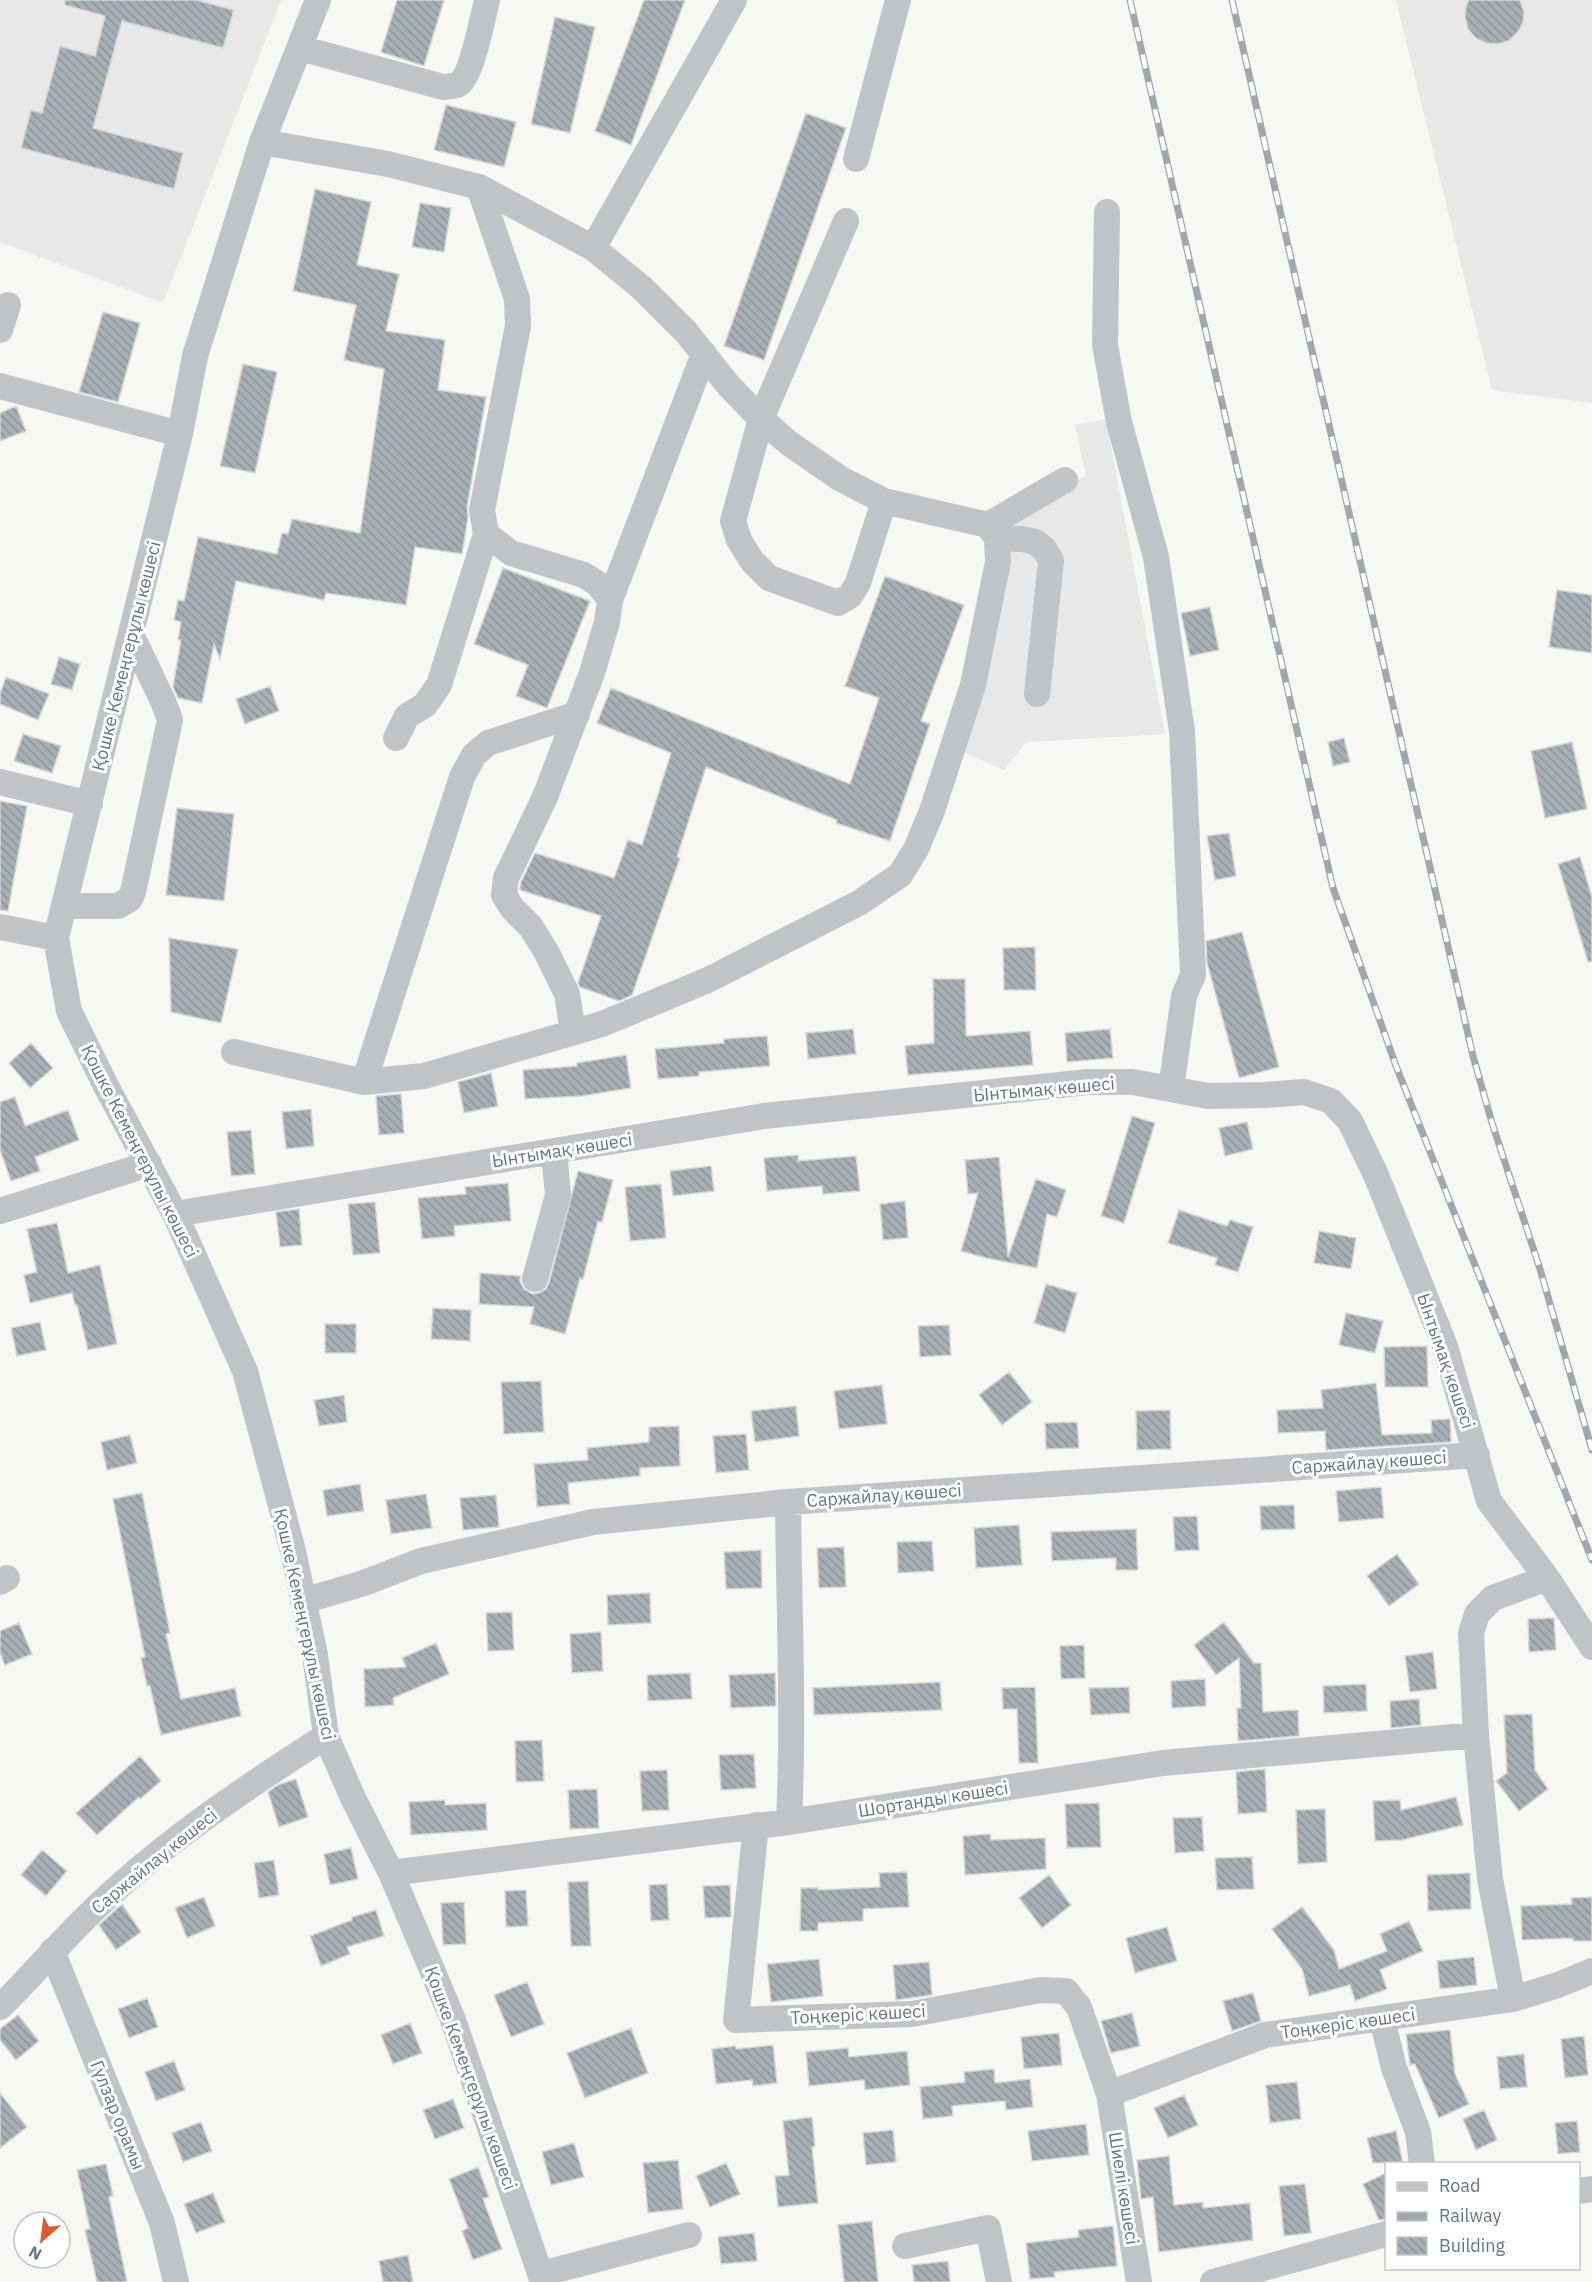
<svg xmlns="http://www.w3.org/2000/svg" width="1592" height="2282" font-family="'IBM Plex Sans',sans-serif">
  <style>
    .built { fill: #e7e8e7 }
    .building { fill: url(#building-back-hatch); stroke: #d8d8d6; stroke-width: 1.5 }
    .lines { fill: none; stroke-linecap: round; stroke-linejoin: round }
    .minor { stroke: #c0c4c7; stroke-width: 26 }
    .rail-casing { stroke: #a1a7ad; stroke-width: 7 }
    .rail { stroke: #fff; stroke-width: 4.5; stroke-dasharray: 14; stroke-linecap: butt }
    .labels { text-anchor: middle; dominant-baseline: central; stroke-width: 6; stroke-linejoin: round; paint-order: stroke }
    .street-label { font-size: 18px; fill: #677684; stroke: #fff }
  </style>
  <defs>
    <pattern id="building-back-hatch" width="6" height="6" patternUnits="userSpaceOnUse" patternTransform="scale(1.5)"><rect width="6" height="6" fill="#a7afb5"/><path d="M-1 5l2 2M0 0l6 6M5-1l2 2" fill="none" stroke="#8c9399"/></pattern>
  </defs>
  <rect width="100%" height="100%" fill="#f7f7f4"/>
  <path class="built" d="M0 0H281L163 303 0 242Z
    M1396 0H1592V403L1492 390Z
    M1106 419 1165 734 1026 742 1004 770 963 752 1020 508 1086 476 1075 425Z"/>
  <path class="building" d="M65 0H196L234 10 223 48 122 21 93 128 183 153 174 189 21 148 31 110 42 113 60 46 95 56 105 16 65 5Z
    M397 0H444L424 66 381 52Z
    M644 0H685L631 145 595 131Z
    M1469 0H1520L1524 12 1523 23 1517 33 1508 41 1497 44 1486 43 1476 38 1468 29 1465 18 1466 6Z
    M555 17 595 27 570 133 531 124Z
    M446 105 516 122 504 167 434 150Z
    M806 113 846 128 764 360 724 346Z
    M315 189 371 202 357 265 399 274 386 331 445 340 438 390 486 397 467 507 468 517 462 554 415 547 406 605 326 593 324 600 236 581 220 659 214 644 202 703 178 698 173 687 181 640H178L181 622 174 620 178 600 184 601 198 537 277 554 282 533 288 534 292 519 360 533 384 369 344 360 356 305 293 291Z
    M420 203 451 208 444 252 412 247Z
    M103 312 140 323 118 402 79 392Z
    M243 364 277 372 255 473 220 466Z
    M16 406 26 431 0 441V413Z
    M503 568 590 601 547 708 516 696 528 665 474 644Z
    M885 576 964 605 921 721 930 724 890 841 836 823 837 820 706 767 677 857 680 858 632 995 619 1001 580 987 578 983 601 916 520 890 521 882 535 853 614 878 628 840 642 845 671 753 597 723 611 688 850 784 879 698 845 686Z
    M1557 590 1592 595V653L1549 647Z
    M1210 607 1219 650 1190 656 1181 613Z
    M59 657 80 664 72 690 51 684Z
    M6 677 49 694 38 720 0 704V694Z
    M270 686 279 711 245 724 236 699Z
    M23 734 61 746 52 773 14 761Z
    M1344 738 1350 762 1333 766 1328 742Z
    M1572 742 1587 809 1545 818 1531 751Z
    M0 801 27 806 8 911 0 910Z
    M177 808 234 814 224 901 166 895Z
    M1229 833 1236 876 1215 880 1207 836Z
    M1580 857 1592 897V961L1588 962 1558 864Z
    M1242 932 1279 1067 1239 1078 1207 963 1206 941Z
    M169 938 238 949 221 1023 171 1012Z
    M1035 947 1036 990H1004L1003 948Z
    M933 979H965L966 1036 1030 1031 1033 1065 908 1075 905 1046 934 1043Z
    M853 1029 856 1054 808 1059 806 1033Z
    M1110 1029 1113 1058 1067 1062 1065 1033Z
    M767 1036 770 1066 699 1072V1076L658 1079 655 1049 724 1043V1039Z
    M31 1043 53 1068 30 1088 9 1063Z
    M626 1055 631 1088 582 1096 525 1099 523 1070 577 1066V1063Z
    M491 1073 498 1106 464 1113 458 1082Z
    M401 1094 404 1133 379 1135 376 1096Z
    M15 1097 25 1126 68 1110 79 1140 35 1157 40 1171 11 1181 0 1150V1102Z
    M311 1109 314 1146 286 1149 282 1112Z
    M1132 1116 1155 1123 1124 1223 1101 1216Z
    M1247 1122 1253 1149 1225 1156 1219 1128Z
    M251 1130 255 1174 231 1176 227 1132Z
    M798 1155V1161L856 1156 860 1191 823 1194 822 1186 767 1191 764 1158Z
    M999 1157 1008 1257 1036 1179 1066 1190 1057 1217 1047 1214 1037 1268 986 1258 961 1251 978 1193 968 1194 965 1160Z
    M711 1166 714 1191 673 1196 670 1171Z
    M578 1171 613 1180 602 1222 598 1221 583 1279 580 1278 565 1334 530 1324 534 1307 479 1304 480 1273 520 1276V1282L524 1289 532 1294 539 1293 546 1289 549 1283Z
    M508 1183 511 1221 454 1226 455 1236 422 1239 418 1198 466 1194 465 1187Z
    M661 1184 666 1238 630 1241 625 1187Z
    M905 1201 908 1238 883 1240 880 1204Z
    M375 1202 380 1253 353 1255 348 1204Z
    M299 1209 302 1245 280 1247 276 1212Z
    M1179 1210 1227 1226 1230 1220 1253 1227 1238 1272 1215 1265 1217 1258 1168 1243Z
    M57 1223 68 1273 100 1265 117 1344 88 1350 77 1305H75L72 1293 30 1303 24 1275 37 1272 27 1229Z
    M1319 1231 1356 1238 1351 1269 1314 1263Z
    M1046 1284 1077 1293 1065 1333 1034 1323Z
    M433 1308 471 1310 470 1341 431 1339Z
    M1346 1313 1383 1321 1375 1353 1339 1345Z
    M40 1322 46 1350 17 1356 11 1328Z
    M325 1324H356V1353H325Z
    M949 1325 951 1355 920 1357 918 1326Z
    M1427 1346 1428 1387H1385L1384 1347Z
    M1009 1372 1032 1402 1002 1425 979 1395Z
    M541 1381 544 1432 504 1434 501 1382Z
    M1376 1383 1382 1435 1432 1433 1431 1420 1450 1419 1451 1442 1326 1450 1325 1431 1278 1433 1277 1410 1323 1408 1321 1390Z
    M882 1385 887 1424 839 1429 834 1391Z
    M344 1395 347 1422 319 1426 314 1400Z
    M796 1406 799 1436 755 1442 751 1411Z
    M1170 1410 1171 1449 1137 1450 1136 1411Z
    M1077 1422 1079 1448 1046 1449 1045 1423Z
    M679 1426 680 1466 640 1468V1476L568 1483 570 1504 537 1507 534 1464 588 1460 587 1448 649 1442V1427Z
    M746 1434 749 1470 716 1473 713 1436Z
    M130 1435 137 1463 107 1470 101 1442Z
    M360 1484 364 1511 327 1516 323 1490Z
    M1381 1487 1384 1518 1339 1522 1336 1491Z
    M142 1493 170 1633 166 1634 181 1699 235 1688 241 1716 161 1735 150 1686H147L141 1658 145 1657 113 1499Z
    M426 1494 432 1528 391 1534 386 1500Z
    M496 1495 499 1527 463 1530 460 1498Z
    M1294 1505 1295 1529 1261 1530 1260 1506Z
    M1197 1516 1199 1550 1175 1551 1173 1517Z
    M1019 1525 1022 1565 976 1568 974 1528Z
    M1136 1529 1138 1570H1116V1558L1052 1561 1051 1532Z
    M932 1541 934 1571 898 1573 897 1542Z
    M844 1547 846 1587 819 1588 817 1548Z
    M761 1550 762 1588 726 1589 724 1552Z
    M1397 1554 1419 1584 1389 1606 1367 1576Z
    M650 1593 651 1623 608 1625 607 1595Z
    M512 1612 514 1650 488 1651 486 1613Z
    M1554 1618 1556 1650 1529 1652 1528 1619Z
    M1224 1622 1254 1663H1261L1263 1712 1298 1710 1299 1736 1238 1741 1237 1708H1241L1239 1658 1216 1675 1194 1645Z
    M19 1623 32 1654 5 1665 0 1653V1631Z
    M601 1632 603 1671 572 1673 570 1634Z
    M436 1643 449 1674 393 1698 394 1705 365 1707 364 1669 406 1667 402 1658Z
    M1084 1645 1085 1678 1061 1679 1060 1646Z
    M1433 1652 1437 1689 1410 1692 1405 1656Z
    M690 1673 692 1699 648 1701 647 1675Z
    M775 1673 776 1706 731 1708 729 1675Z
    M1205 1679 1206 1706 1172 1708 1171 1681Z
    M940 1682 942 1710 814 1715 813 1688Z
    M1366 1684 1367 1711 1324 1713 1323 1686Z
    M1035 1687 1038 1763H1019L1017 1709H1003L1002 1688Z
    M1129 1687 1130 1713 1091 1715 1089 1688Z
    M1419 1699 1421 1725 1391 1728 1390 1701Z
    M1532 1714 1535 1770 1548 1789 1519 1811 1496 1781 1507 1773 1504 1715Z
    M542 1740 544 1781 516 1782 515 1741Z
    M754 1754 756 1788 721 1790 719 1755Z
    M140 1756 161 1781 140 1799 139 1797 97 1835 76 1813Z
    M1265 1769 1267 1812 1238 1814 1236 1772Z
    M667 1770 669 1810 642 1811 640 1771Z
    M296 1779 308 1817 279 1827 268 1792 278 1785Z
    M597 1789 599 1828 570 1829 568 1790Z
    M1456 1797 1463 1825 1402 1840 1375 1841 1373 1801 1400 1800 1401 1810Z
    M445 1800V1805L486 1803 487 1830 411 1835 409 1802Z
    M1099 1803 1101 1847 1067 1848 1065 1804Z
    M1325 1809 1327 1862 1298 1864 1296 1810Z
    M1202 1817 1204 1851 1175 1853 1173 1818Z
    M990 1834 991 1840 1045 1838 1046 1869 965 1875 963 1836Z
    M351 1848 358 1879 330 1885 324 1854Z
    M42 1850 67 1871 46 1896 21 1875Z
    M1252 1857 1254 1889 1217 1890 1215 1858Z
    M274 1860 279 1895 259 1898 254 1863Z
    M907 1872 909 1907 863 1909V1921L818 1923V1931H800L801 1888H818V1890L880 1887 879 1873Z
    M1470 1873 1471 1909 1428 1911 1427 1875Z
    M1049 1875 1071 1905 1042 1928 1019 1898Z
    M588 1881 591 1946H571L568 1882Z
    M667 1884 669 1920 651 1921 649 1885Z
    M730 1885 731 1917 705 1918 703 1886Z
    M526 1890 528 1926 506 1927 505 1891Z
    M204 1897 215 1926 187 1938 175 1908Z
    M1592 1897V1941H1573V1938L1522 1940 1521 1906 1572 1904 1571 1898Z
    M464 1902 466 1944 443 1945 441 1903Z
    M122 1904 141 1932 116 1950 99 1925Z
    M1302 1907 1334 1950 1339 1969 1387 1951 1380 1934 1409 1921 1423 1951 1380 1970 1387 1989 1355 2001 1350 1985 1309 1996 1302 1969 1272 1929Z
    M376 1910 384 1936 347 1947 350 1954 321 1966 310 1936 352 1920V1917Z
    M1167 1927 1177 1961 1135 1973 1126 1938Z
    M1474 1957 1477 1985 1440 1989 1437 1961Z
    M819 1959 823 1996 771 2002 767 1964Z
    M929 1962 932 1995 896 2000 893 1965Z
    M527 1982 544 2024 511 2037 494 1995Z
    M1253 1993 1261 2021 1232 2031 1223 2001Z
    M147 1998 158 2027 129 2038 118 2009Z
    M1132 2013 1140 2046 1111 2053 1101 2021Z
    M18 2015 39 2041 16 2060 0 2040V2029Z
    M410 2023 422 2053 393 2064 381 2035Z
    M631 2028 648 2073 585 2098 567 2053Z
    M1450 2030 1455 2074 1469 2104 1439 2118 1415 2064 1410 2065 1406 2034Z
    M1059 2033 1062 2065 1024 2069 1021 2037Z
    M1584 2036 1588 2075 1565 2078 1561 2039Z
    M773 2045 777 2083 753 2086 752 2080 716 2084 712 2049 735 2046 736 2049Z
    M848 2048 849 2057 907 2051 910 2085 865 2090 864 2080 809 2086 806 2052Z
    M1524 2054 1527 2087 1500 2089 1497 2057Z
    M174 2061 185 2090 156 2101 145 2072Z
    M994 2069 995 2083 1030 2079 1033 2107 1006 2110 1005 2101 952 2106 953 2116 923 2119 920 2087 965 2082 964 2072Z
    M1297 2082 1301 2119 1270 2123 1266 2085Z
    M0 2093 27 2127 0 2148Z
    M1184 2095 1198 2125 1168 2138 1154 2108Z
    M453 2099 464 2128 435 2139 423 2110Z
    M1484 2110 1497 2140 1476 2150 1463 2119Z
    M812 2117 815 2146 812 2147 818 2203 778 2207 775 2176 789 2175 783 2121Z
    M1577 2121 1580 2152 1558 2154 1555 2123Z
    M201 2122 212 2151 183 2162 172 2133Z
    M1086 2124 1089 2155 1032 2161 1028 2131Z
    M893 2130 896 2162 866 2165 863 2133Z
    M1396 2131 1403 2163H1373L1367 2138Z
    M574 2143 584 2177 551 2185 542 2152Z
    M1169 2156 1174 2205 1203 2202V2208L1250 2203 1253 2240 1159 2252 1153 2197 1141 2199 1137 2160Z
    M678 2160 683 2209 648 2213 643 2163Z
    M726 2163 740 2194 710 2207 696 2176Z
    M106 2164 113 2196 109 2197 127 2282H97L85 2230 90 2229 77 2170Z
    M478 2167 489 2197 483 2199 502 2249 473 2260 462 2231 468 2228 449 2179Z
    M1386 2173V2219L1379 2220 1363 2184Z
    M1305 2184 1311 2233 1284 2236 1279 2186Z
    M213 2193 225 2222 196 2233 184 2204Z
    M872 2221 878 2282H844L838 2225Z
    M1113 2226 1117 2266 1054 2272 1055 2277 1030 2279 1026 2243 1079 2237 1078 2230Z
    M754 2233 757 2261 721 2264 718 2237Z
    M408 2255 413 2282H383L379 2261Z
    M948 2261 950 2282H914L912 2265Z"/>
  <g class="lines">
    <path class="minor" d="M318 0 262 142 195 356 180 434 56 938 69 1011 106 1086 175 1214 245 1371 293 1551 315 1655 326 1736 353 1798 391 1873 452 2017 543 2282
      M300 48 443 87C449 86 457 87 461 82 472 72 483 17 487 0
      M856 159 898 0
      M479 187 517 299 518 326 482 510 486 534 511 553 584 575 598 584 610 600 607 622 592 673 545 797 506 878 504 895 512 908 531 927 547 953 567 994 573 1032
      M1107 212 1105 345 1119 422 1156 557 1182 731 1193 975 1184 996 1171 1089
      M846 221 761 419 733 521 739 540 752 561 769 578 838 603 850 596 858 583 884 501
      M593 248 734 0
      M0 330 8 305
      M0 386 180 434
      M988 525 1065 480
      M997 538C1022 540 1039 534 1051 561L1037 694
      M610 600 704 354
      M396 738 407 716 425 705 439 685 486 534
      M0 782 90 804
      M64 906H118L130 899 133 892 170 720 163 701 131 634
      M0 927 56 938
      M234 1052 364 1082 424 1076 602 1024 708 980 859 903 900 875 916 849 932 811 973 685 998 562 997 538 988 525 884 501 841 479 790 444 761 419 729 386 686 332 642 288 593 248 479 187 388 164 262 142
      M364 1082 462 777 474 755 488 743 577 714
      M0 1211 149 1164
      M175 1214 764 1116 1088 1082H1133L1208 1096 1265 1095 1304 1092 1331 1101 1350 1121 1376 1175 1445 1346 1489 1501 1547 1578 1493 1598 1477 1614 1471 1633 1476 1735 1490 1879 1513 1999
      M535 1279 558 1195 554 1151
      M788 1502C789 1608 794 1715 789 1822
      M1547 1578 1592 1647
      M0 1582 7 1578
      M303 1601 364 1583 421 1561 593 1522 788 1502 1477 1455
      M756 1825 736 2020 912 2014 1041 1990 1066 1991 1079 2007 1109 2094 1139 2282
      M391 1873 789 1822 1163 1763 1476 1735
      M52 1951 162 2223 176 2282
      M0 2007C35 1973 66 1935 102 1902 170 1838 248 1786 326 1736
      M1382 2019 1394 2068 1418 2132 1422 2164
      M1109 2094 1265 2035 1513 1999 1558 1985 1592 1971
      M1578 2191 1592 2189
      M905 2246 988 2228 999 2282
      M541 2274 689 2235
      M1213 2282 1386 2234"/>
    <g class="rail-casing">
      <path id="rail" d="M1130 0 1333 888 1396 1066 1592 1560
        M1232 0 1473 1056 1492 1123 1540 1269 1592 1450"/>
    </g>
    <use href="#rail" class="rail"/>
  </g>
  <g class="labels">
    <g class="street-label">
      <text transform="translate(126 656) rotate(-76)">Қошке Кемеңгерұлы көшесі</text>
      <text transform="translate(1044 1089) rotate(-5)">Ынтымақ көшесі</text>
      <text transform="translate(562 1150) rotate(-9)">Ынтымақ көшесі</text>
      <text transform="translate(140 1151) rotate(63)">Қошке Кемеңгерұлы көшесі</text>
      <text transform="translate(1446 1361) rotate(71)">Ынтымақ көшесі</text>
      <text transform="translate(1369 1462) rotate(-4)">Саржайлау көшесі</text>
      <text transform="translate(884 1495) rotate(-4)">Саржайлау көшесі</text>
      <text transform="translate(305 1624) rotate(78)">Қошке Кемеңгерұлы көшесі</text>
      <text transform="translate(933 1799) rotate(-9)">Шортанды көшесі</text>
      <text transform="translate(154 1861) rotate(-39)">Саржайлау көшесі</text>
      <text transform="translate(858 2014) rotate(-3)">Тоңкерiс көшесі</text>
      <text transform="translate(1348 2023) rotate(-8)">Тоңкерiс көшесі</text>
      <text transform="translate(471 2078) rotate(70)">Қошке Кемеңгерұлы көшесі</text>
      <text transform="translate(118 2115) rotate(68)">Гүлзар орамы</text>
      <text transform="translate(1124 2188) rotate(81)">Шиелі көшесі</text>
    </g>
  </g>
  <rect x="1385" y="2162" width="195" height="108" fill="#ffffff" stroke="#c2c8ce" stroke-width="1.5"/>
  <rect x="1397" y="2182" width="30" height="9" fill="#c0c4c7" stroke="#c2c8ce" stroke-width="1.5"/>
  <text x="1439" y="2192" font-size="18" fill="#677684">Road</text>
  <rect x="1397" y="2212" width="30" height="9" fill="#a1a7ad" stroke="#c2c8ce" stroke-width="1.5"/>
  <text x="1439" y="2222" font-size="18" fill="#677684">Railway</text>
  <rect x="1397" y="2237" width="30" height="18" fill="url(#building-back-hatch)" stroke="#c2c8ce" stroke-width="1.5"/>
  <text x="1439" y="2252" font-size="18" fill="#677684">Building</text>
  <g transform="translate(42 2240) rotate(208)"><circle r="28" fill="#ffffff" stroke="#c2c8ce" stroke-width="1.5"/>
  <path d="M0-4.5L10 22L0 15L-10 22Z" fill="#dd592e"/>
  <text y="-9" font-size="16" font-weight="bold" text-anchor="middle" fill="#677684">N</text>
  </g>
</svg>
